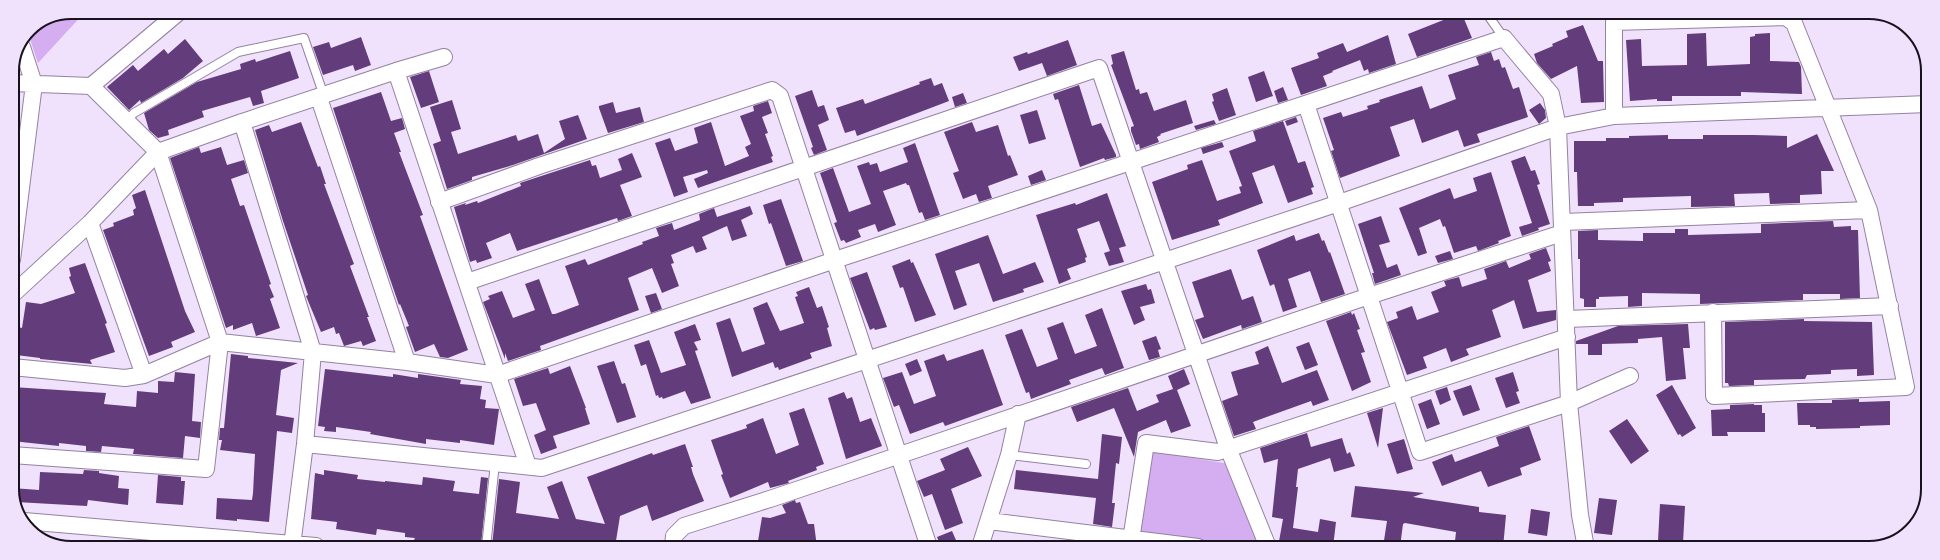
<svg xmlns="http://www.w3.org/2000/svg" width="1940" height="560" font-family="Montserrat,sans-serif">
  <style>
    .green { fill: #d5adf1 }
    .building { fill: #633c7c }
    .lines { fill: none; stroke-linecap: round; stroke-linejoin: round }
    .service-casing { stroke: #9482a1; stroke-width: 10 }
    .minor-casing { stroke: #9482a1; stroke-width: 18 }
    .service { stroke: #fff; stroke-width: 8 }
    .minor { stroke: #fff; stroke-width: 16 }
    .rim { fill: none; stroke: #18121d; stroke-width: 2 }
  </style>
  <rect width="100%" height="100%" fill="#f0e1fc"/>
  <path class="green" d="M71 12H85L38 63 28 33 30 29Z
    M1151 451 1230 464 1257 538 1250 547 1140 533Z"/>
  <path class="building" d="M1450 13 1462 14 1472 38 1417 57 1408 34 1451 17Z
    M1583 25 1598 61H1603L1604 102 1581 103 1577 66 1551 79 1537 63 1534 54 1553 46 1552 44 1568 37 1566 31Z
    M1706 33 1707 66 1750 64V37L1755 36V34L1770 33V61L1799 62 1801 67 1802 94 1741 92V96H1672V101H1657V99L1630 101 1626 40 1641 39 1642 66 1687 65V34Z
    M1388 35 1396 64 1369 73 1368 69 1364 71 1360 60 1332 71 1333 72 1323 76 1327 86 1301 95 1291 68 1319 58 1317 53 1343 43 1347 52Z
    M361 37 371 65 355 71 353 65 323 75 313 47 329 42 331 48Z
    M185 39 203 61 183 78 141 103 140 100 129 110 107 87 133 65 138 71 164 49 168 54Z
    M1068 40 1077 65 1047 76 1042 63 1019 71 1013 57 1027 52 1028 54Z
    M290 51 299 78 261 91 264 103 253 106 250 97 202 111 204 117 168 130 169 135 158 138 149 130 144 113 197 82 241 69 240 64 255 59 256 62Z
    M1124 51 1136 90 1139 89 1140 94 1147 92 1154 111 1186 100 1193 123 1160 134 1161 135 1157 137 1159 142 1140 149 1139 144 1136 145 1131 131V127L1134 126 1111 65 1113 64 1111 55Z
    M1491 52 1494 61 1499 59 1502 68 1505 67 1513 89 1519 87 1528 117 1477 134 1480 142 1464 147 1458 130 1422 143 1414 119 1390 127 1400 156 1340 178 1331 151 1334 150 1323 118 1341 112 1343 117 1368 109 1367 106 1380 102 1379 100 1422 86 1430 109 1456 99 1448 75 1479 65 1476 57Z
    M429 71 439 102 421 108 410 77Z
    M1264 71 1273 96 1256 102 1248 77Z
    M931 78 934 86 942 83 949 101 857 136 855 130 845 133 836 108 863 99 865 104 920 84 919 82Z
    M1079 85 1092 126 1101 123 1116 155V157L1105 160 1104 158 1080 167 1058 99 1055 100 1053 94Z
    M1283 87 1288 100 1278 103 1274 91Z
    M1227 88 1236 115 1219 121 1212 102 1214 101 1212 94Z
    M812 90 818 107 824 105 829 120 818 125 827 150 814 155 811 148 813 147 795 96Z
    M381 92 391 121 402 118 405 129 394 133 401 152H399L423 215 420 216 468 350 448 358 440 357 434 344 415 352 406 327 409 326 400 304 399 305 381 253 333 108Z
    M963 93 967 103 955 107 952 97Z
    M452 100 461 129 451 132 458 154 516 135 518 141 538 134 544 153 565 139 559 121 578 115 587 139 513 165 472 177V180L447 189 433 144 441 141 430 107Z
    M768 101 772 113 762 117 768 133 765 134 773 156 771 157 773 162 698 188 694 179 708 173 707 170 683 177 688 192 674 197 655 143 670 138 675 151 698 143 694 128 711 122 725 166 749 156 745 147 751 144 740 116 754 111 753 106Z
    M613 102 616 113 640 107 644 122 608 133 599 108V106Z
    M1540 103 1545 110 1546 118 1539 124 1529 110Z
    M1037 110 1046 139 1029 144 1020 115Z
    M1296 117 1298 122 1287 126 1285 121Z
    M1214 120 1216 124 1196 130 1194 126Z
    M1283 121 1298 163 1305 161 1314 187 1311 188 1313 194 1288 203 1274 165 1252 173 1263 203 1218 220 1220 225 1172 240 1152 182 1188 169 1187 165 1202 160 1217 201 1241 193 1239 187 1242 186 1229 151 1256 141 1253 131Z
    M301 122 318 167 320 166 326 184H324L354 264 350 266 369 317H367L376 341 363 346 361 341 344 346 339 333 336 334 334 327 321 332 306 296 308 295 283 221 255 130 269 125 272 132Z
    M972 122 976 132 998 125 1008 156 1010 155 1018 175 988 186 992 198 979 202 976 194 963 199 953 173 959 171 944 132Z
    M1817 134 1834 171H1821L1822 194 1800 195V203L1770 204 1769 193 1734 194 1735 206 1691 207V196L1623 198V202L1594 203V206H1578L1577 172H1574V141H1606V138H1629V136L1668 135V139H1703V135H1754L1787 136V148Z
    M1222 142 1224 147 1203 154 1201 148Z
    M915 143 940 215 925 220 922 212 919 213 909 185H907L906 183 883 191 896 225 878 232 875 224 858 230 861 237 846 243 844 240 841 241 834 223 837 222 820 173 833 168 849 212 871 204 857 166 869 162 870 165 877 163 880 172 908 162 903 148Z
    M199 147 201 153 221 147 227 165 244 160 248 173 231 179 240 206 244 205 271 284 269 285 274 297 270 299 280 328 256 336 252 323 233 330V325L226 328 170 158Z
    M632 153 642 177 620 185 632 216 618 221 617 218 517 251 510 233 486 243 492 258 477 263 476 260 470 262 454 207 466 203 465 205 477 201 478 203 521 186 520 183 590 160 592 166 596 165 600 178 622 170 618 159Z
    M1525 156 1531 171 1535 170 1540 184 1537 185 1550 224 1538 228 1539 230 1522 236 1519 227 1532 223 1511 161Z
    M1042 170 1046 180 1031 185 1028 176Z
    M1491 172 1511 236 1498 241 1499 243 1478 251 1476 246 1454 253 1445 226 1443 227 1440 219 1419 228 1427 253 1418 256 1399 208 1450 188 1454 199 1477 191 1473 178Z
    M145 190 185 311 195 332 171 342 173 347 149 356 103 230 114 226 113 223 134 215 133 210 136 208 132 195Z
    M1107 193 1126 246 1119 248 1124 262 1109 266 1104 253 1110 251 1099 221 1077 229 1087 257 1085 258 1086 262 1067 269 1071 279 1059 284 1036 215 1075 203 1076 205Z
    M781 199 803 261 786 266 771 223 769 224 763 205Z
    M750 206 753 214 741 220 747 236 732 241 727 226 702 237 707 249 696 253 693 246 671 255 674 263 671 264 679 286 662 293 652 268 628 278 639 310 540 346 541 350 508 361 505 353V359L483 302 490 299 488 296 502 291 513 318 535 310 525 284 539 279 552 314H555L579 305 565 266 585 259 588 265 643 244 642 242 659 236 656 228 672 223 674 230 700 220 699 214 714 208 717 217Z
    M1381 216 1390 242 1379 245 1387 268 1397 264 1401 275 1375 284 1372 273H1374L1358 224Z
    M1833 221 1834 227 1851 226V230H1858L1860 298 1840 299V294H1803V300L1700 304V294L1642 293V306L1628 307V296L1599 297V299H1596V307H1584V299L1580 298V259H1578V231L1598 230V240L1643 241V233H1675V229H1688V235L1761 233V224Z
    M1319 233 1322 241 1324 240 1329 253 1330 252 1345 294 1321 302 1310 271 1288 279 1297 307 1283 312 1274 284 1270 286 1257 250 1294 235 1296 241Z
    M988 235 1003 274 1035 262 1044 282 1023 289 1024 292 993 302 979 263 955 271 967 305 954 310 935 254Z
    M1546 248 1551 261 1548 262 1551 271 1528 280 1537 312 1556 310V320L1523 329 1514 300 1492 310 1501 337 1466 349 1469 355 1451 362 1446 348 1423 357 1427 368 1407 375 1387 322 1398 318 1396 312 1412 306 1417 320 1439 312 1431 292 1446 286 1444 281 1459 277 1462 287 1487 279 1484 269 1506 261 1509 268 1531 259 1529 254Z
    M1450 251 1453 259 1438 263 1435 256Z
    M910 259 911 263 913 262 936 315 915 322 903 287 900 288 892 266Z
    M85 263 107 323 105 324 115 352 90 360 92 364 40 359V358L16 355 18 327 22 328 26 302 41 304 75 293 69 277 71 276 69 268Z
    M1231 269 1242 300 1253 296 1262 322 1242 329 1241 325 1203 339 1195 320 1204 317 1192 282Z
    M867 272 887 327 875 330 874 328 870 330 850 278Z
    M1146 284 1148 290 1151 289 1155 303 1140 307 1145 320 1134 325 1121 291Z
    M809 287 817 308 822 306 829 327 827 328 832 346 810 353 812 358 779 370 778 367 775 368 773 362 732 377 716 323 730 318 742 352 765 344 753 308 767 302 780 331 804 323 795 297 798 296 796 292Z
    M656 293 662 309 651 313 645 296Z
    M1102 308 1124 368 1105 375 1102 368 1069 380 1071 384 1031 399 1029 392 1026 393 1005 335 1022 329 1037 367 1058 359 1047 328 1063 322 1075 354 1097 346 1085 315Z
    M1351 312 1352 315 1354 313 1360 329 1357 330 1365 352 1361 353 1371 382 1352 391 1326 321Z
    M1804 319V321L1872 322 1874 375 1857 376V369L1831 370V374L1807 375 1805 379 1754 380V385L1729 386 1728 383H1725V322Z
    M695 324 701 340 694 342 698 350 695 351 711 398 691 404 685 391 663 399 662 397 659 398 658 395 656 396 646 364 641 366 634 345 649 340 661 373 686 365 674 332Z
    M1688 324 1690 348H1683L1686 379 1666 381 1662 337 1638 339V343L1602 344V355H1588V344H1576V341L1618 326Z
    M1156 336 1161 349 1158 350 1160 357 1149 360 1142 341Z
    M1309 342 1318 365 1305 370 1296 347Z
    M1268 346 1282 383 1317 370 1329 400 1313 406 1311 401 1253 422 1256 429 1234 436 1222 401 1238 395 1231 372 1259 364 1255 352Z
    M983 349 1003 405 945 426 943 422 910 434 899 405 894 407 883 378 902 372 914 404 936 396 924 361 944 354 947 361Z
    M231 354 248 356V358L298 363 281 370 276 415 294 418 292 433 277 431 269 522 237 519V521L216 519 217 498 252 500 253 493 255 454 220 450 222 440H219L220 428H224Z
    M917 359 922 371 910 376 905 364Z
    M614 361 622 384 625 383 636 417 617 423 597 366Z
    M570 366 586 408H585L590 424 553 436 557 448 541 454 534 435 546 430 536 403 523 406 514 379 548 368 550 374Z
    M325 369 393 377V374L418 378V374L461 380 460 384 482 386 480 399 486 400 485 408 499 409 494 445 460 440V443L426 439V444L370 434 371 432 336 427V432L324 431 325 427 318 426Z
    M1184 369 1190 384 1177 390 1191 426 1171 433 1166 420 1138 432 1134 457 1114 408 1077 422 1071 407 1128 388 1137 411 1159 402 1156 395 1173 389 1168 376Z
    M175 372 195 374 192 421 201 422 200 438 185 436 183 458 133 454 134 449 102 446 101 452 86 451V446L59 443V446L12 441V387L106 393 104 404 136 407 137 391 158 393V381L174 382Z
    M1513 372 1519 391 1516 392 1520 403 1506 408 1495 378Z
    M1471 385 1480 410 1463 416 1453 391Z
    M1672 385 1696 428 1682 437 1680 434 1678 435 1656 395Z
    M1447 387 1451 400 1440 405 1435 391Z
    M844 392 847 399 852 397 860 422 871 418 882 446 846 459 828 398Z
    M1431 399 1440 424 1427 429 1418 404Z
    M1859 399V402L1890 401V425L1860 426V428L1816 429V427H1810V425H1798L1797 403H1832V400Z
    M1754 404V405H1762V413H1765V432H1727L1728 436H1712L1711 410 1730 409V405Z
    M804 408 824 464 816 467 817 470 788 481 789 483 770 488 768 482 730 498 721 475 723 474 711 440 747 428 746 425 763 418 776 454 799 445 789 413Z
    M1383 408 1378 448 1367 413Z
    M1627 419 1649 451 1631 464 1609 431Z
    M1529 426 1541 460 1520 468 1522 475 1488 487 1481 471 1442 486 1432 462 1452 454 1455 462 1499 446 1496 437Z
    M1307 433 1311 447 1342 438 1347 454 1350 452 1355 466 1334 472 1330 458 1298 469 1296 487H1298L1293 528 1318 532 1320 519 1336 522 1333 547H1278L1283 519 1272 517 1278 459 1264 463 1260 448Z
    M1102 434 1122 437 1119 464 1116 463 1112 503H1115L1112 527 1093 524 1096 498 1014 489 1016 470 1098 479Z
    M1404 439 1413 469 1397 474 1387 444Z
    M685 444 693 467H691L693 474 704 501 652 521 647 505 620 516 615 547H542L513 543V547L492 546 499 479 520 482 516 513 559 519 547 487 562 481 576 519 605 524 587 477 652 453 653 455Z
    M968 447 982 476 951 489 963 523 945 530 932 494 924 497 917 481 945 470 940 459Z
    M84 470 99 471V473L119 476 118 488 129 489 128 505 88 500 87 506 16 502 12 493V488L39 490 40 472 83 474Z
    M324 470 358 475 357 479 385 482V481L422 485 423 477 455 481 453 491 479 494 481 477 488 478 481 545 414 540 415 538 405 537V533L377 529 376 535 336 529 337 522 311 519 315 473 324 475Z
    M158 475 181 477V481H185L183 505 156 503Z
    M1355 486 1424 493 1413 497 1479 507V512L1506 515 1503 548H1472L1473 543 1455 541 1456 532 1405 523 1403 524 1400 547H1383L1387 521 1351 517Z
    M1599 498 1617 500 1612 535 1594 533Z
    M795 500 796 503 800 502 808 524H814L817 547H757L762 517 770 518 786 513 782 505Z
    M1660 504 1685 506 1683 543 1658 541Z
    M1531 509 1550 512 1547 536 1528 533Z
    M952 531 959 547H941L937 537Z"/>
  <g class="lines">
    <g class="service-casing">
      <path id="service" d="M1487 14 1504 38
        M126 121 134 113 238 52 304 38 324 96
        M1009 455 1086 464
        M1586 546 1605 548
        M486 547 495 463"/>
    </g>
    <g class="minor-casing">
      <path id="minor" d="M396 71 528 466
        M12 83 91 86 158 152 220 342 206 469 12 455
        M91 86 179 12
        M319 98 407 362
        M1306 104 1420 452 1569 403 1630 376
        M1614 116V22L1786 17 1794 23 1869 210 1906 387 1714 396 1713 312
        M242 122 313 352 305 444 292 546
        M439 202 539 166 772 90 780 96 929 547
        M1563 222 1869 210
        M90 223 144 375
        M12 260 34 84 22 47
        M467 282 1099 68 1228 448 1268 547
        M12 295 90 223 158 152 242 122 396 71 444 57
        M1567 319 1890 306
        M12 367 125 378 144 375 220 342 407 362 497 375 835 260 1504 38 1551 94 1558 127 1569 403 1580 515 1586 548
        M305 444 542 468 1339 203 1558 127 1614 116 1928 104
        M24 521 316 546
        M989 521 1198 547
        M1131 540 1146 443 1218 452 1567 337
        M673 547 674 536 684 526 773 498 1369 296 1562 233
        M980 547 1009 455 1018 414"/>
    </g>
    <use href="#service" class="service"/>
    <use href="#minor" class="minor"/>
  </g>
  <path d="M0 0H1940V560H0ZM71 19H1869A52 52 0 0 1 1921 71V489A52 52 0 0 1 1869 541H71A52 52 0 0 1 19 489V71A52 52 0 0 1 71 19Z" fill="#f0e1fc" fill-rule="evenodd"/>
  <path class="rim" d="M71 19H1869A52 52 0 0 1 1921 71V489A52 52 0 0 1 1869 541H71A52 52 0 0 1 19 489V71A52 52 0 0 1 71 19Z"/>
</svg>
